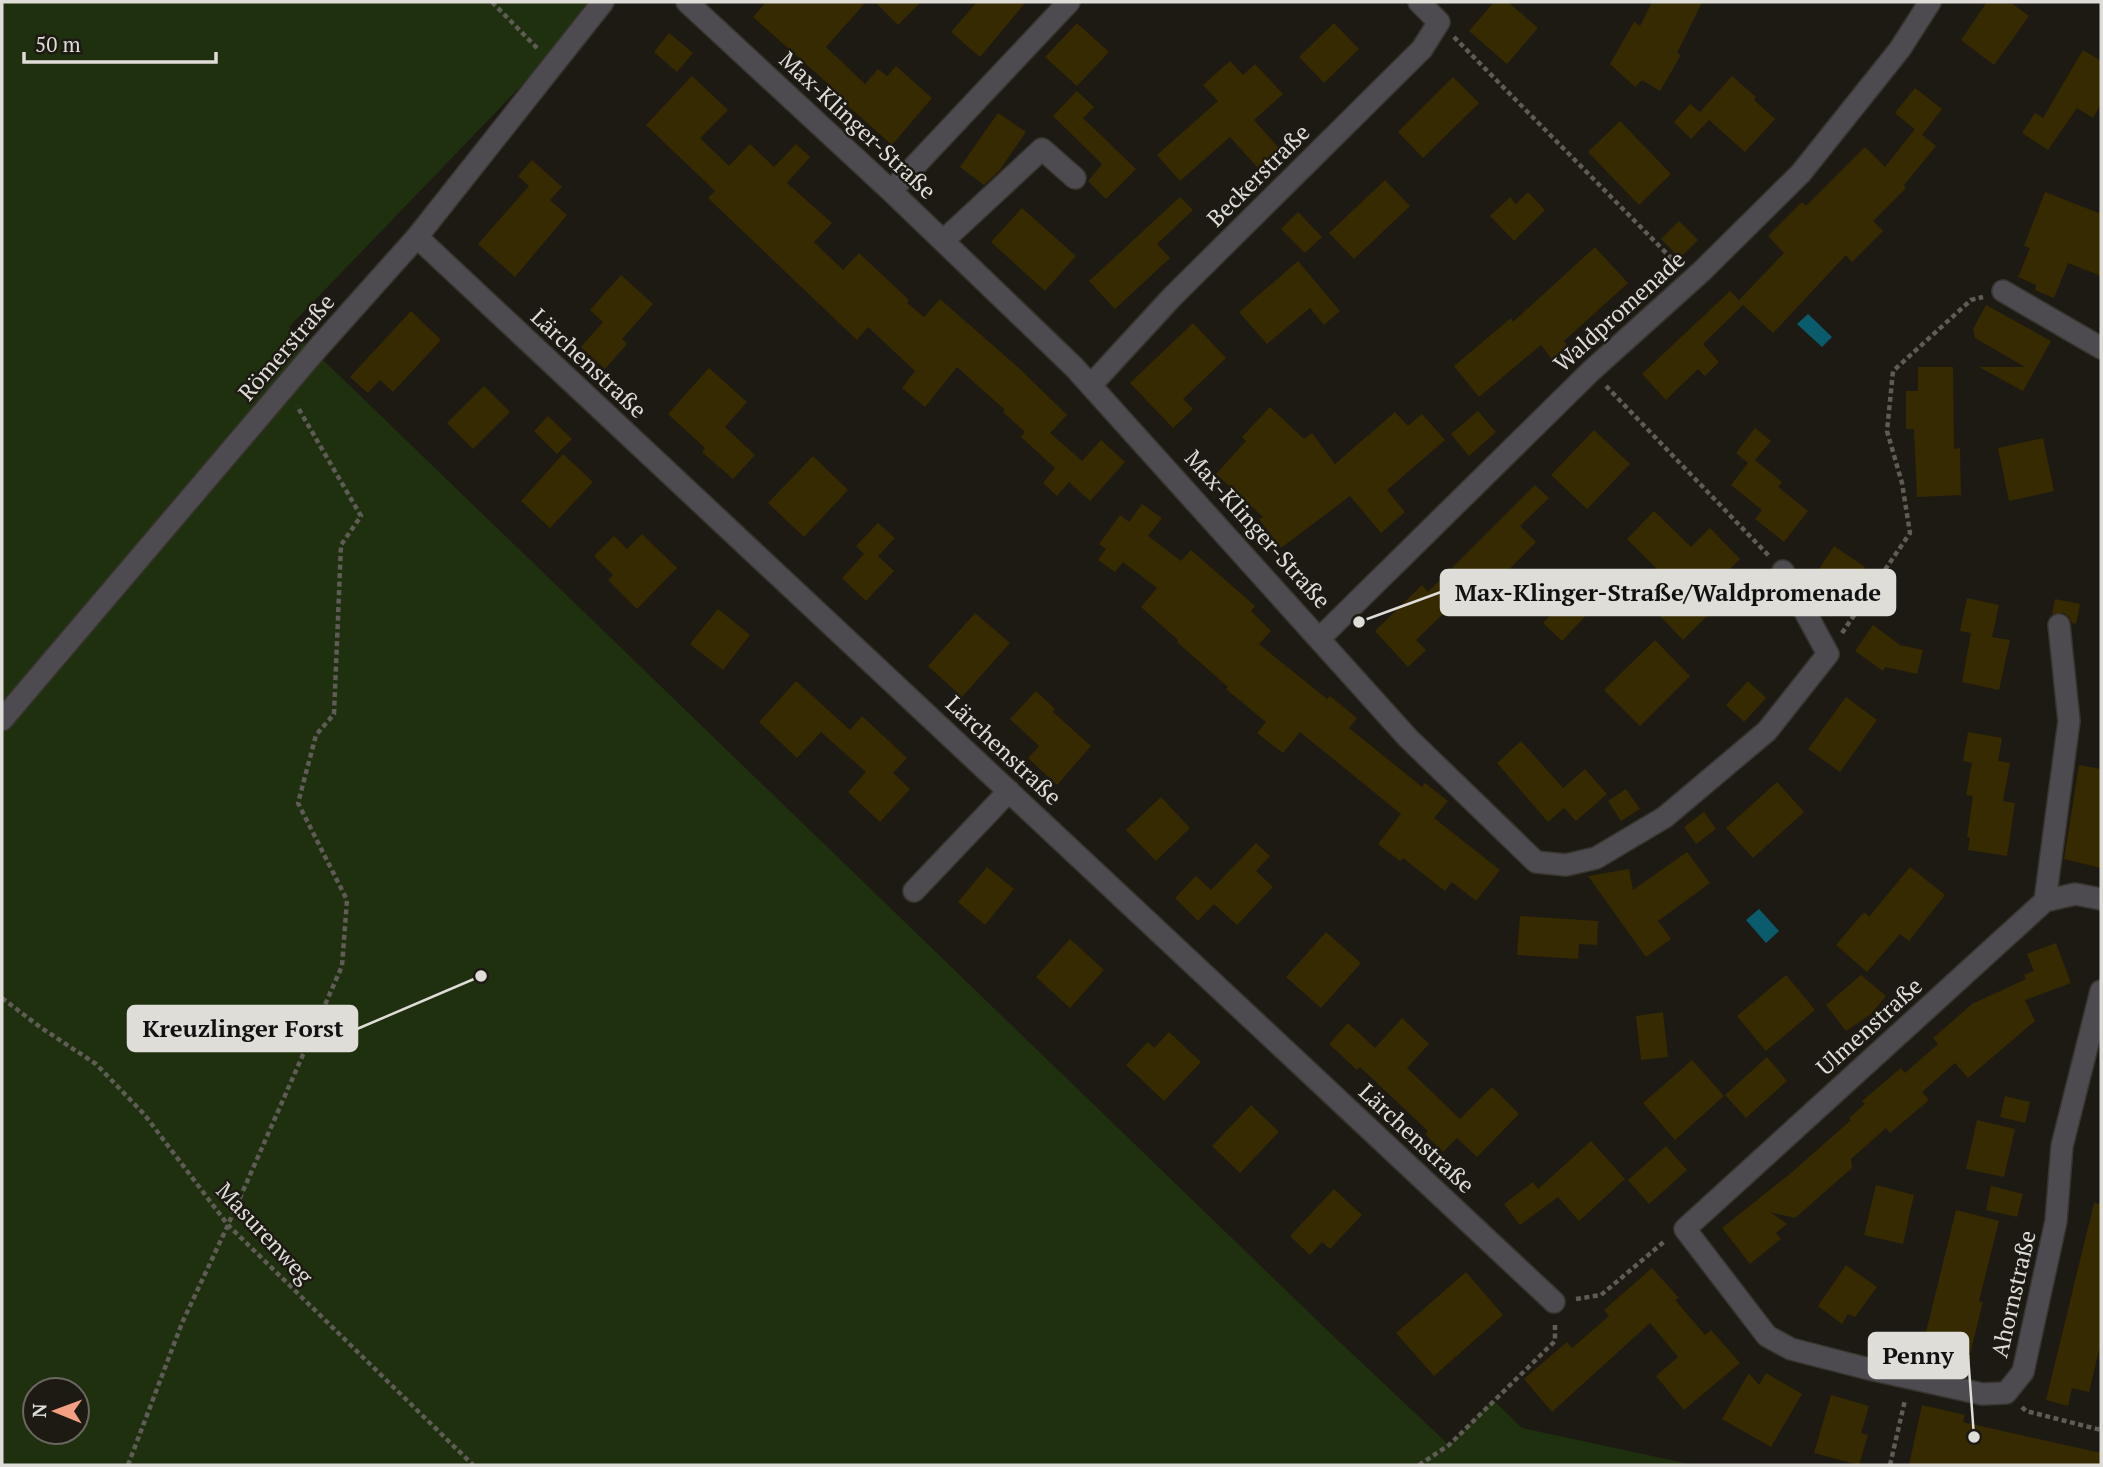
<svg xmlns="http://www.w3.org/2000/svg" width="2103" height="1467" font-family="'PT Serif',serif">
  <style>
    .green { fill: #1f300e; fill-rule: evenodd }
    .water { fill: #0a5c6c }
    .building { fill: #362a00 }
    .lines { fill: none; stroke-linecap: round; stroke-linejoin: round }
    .minor-casing { stroke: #38352f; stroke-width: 24 }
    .path { stroke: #5e5c55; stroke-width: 4.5; stroke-dasharray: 5 3.5; stroke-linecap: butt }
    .minor { stroke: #4d4b4f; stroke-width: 21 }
    .labels { text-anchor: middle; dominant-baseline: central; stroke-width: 5; stroke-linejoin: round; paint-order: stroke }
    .street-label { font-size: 23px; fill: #dfddd8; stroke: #1d1a13 }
    .leader { fill: none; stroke: #dfddd8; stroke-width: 2.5 }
    .callout-dot { fill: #dfddd8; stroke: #1d1a13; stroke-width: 2.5 }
    .callout { fill: #dfddd8; stroke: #dfddd8; stroke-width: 2.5 }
    .callout-label { font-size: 24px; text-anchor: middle; font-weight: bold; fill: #111 }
  </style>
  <rect width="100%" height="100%" fill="#1d1a13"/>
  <path class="green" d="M2 2H595L599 5 289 327 1327 1330 1449 1445 1493 1400 1522 1428 1694 1465H2ZM35 1390H77V1432H35Z"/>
  <path class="water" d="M1808 314 1832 337 1822 347 1797 324Z
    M1759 909 1779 931 1766 943 1746 920Z"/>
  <path class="building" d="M766 2H866L826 47 865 84 878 69 887 76 896 66 932 98 892 145 831 91 833 88 753 17Z
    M875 2H921L898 25Z
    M977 2H1026L980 57 951 32Z
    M1494 2H1508L1538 28 1507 64 1469 31Z
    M1652 2H1702L1677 53 1681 55 1660 91 1642 80 1635 87 1610 64 1634 22 1640 26Z
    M1987 2H2010L2029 16 1994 65 1961 40Z
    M1077 23 1109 52 1077 86 1045 57Z
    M1334 23 1359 49 1324 83 1299 57Z
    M669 33 693 53 677 72 654 52Z
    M2083 50 2101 61V104L2093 118 2077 108 2048 150 2022 133 2035 113 2043 118Z
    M1230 61 1243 75 1255 64 1283 94 1254 120 1279 148 1257 167 1230 137 1180 181 1157 155 1218 101 1203 85Z
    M692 76 728 110 700 138 729 166 750 144 774 167 796 144 810 157 787 183 832 223 814 242 843 270 859 253 909 300 907 303 924 317 940 299 1021 370 1067 415 1050 433 1082 461 1101 440 1125 462 1090 501 1069 482 1057 496 1043 483 1055 468 1021 437 1025 432 1003 412 1005 410 957 367 925 407 902 388 915 371 868 327 857 340 708 198 715 191 646 125Z
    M1732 76 1756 97 1754 100 1775 119 1745 152 1709 120 1691 139 1674 122 1690 104 1700 112Z
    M1453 77 1479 103 1423 158 1398 132Z
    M1915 88 1942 109 1922 135 1895 113Z
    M1077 91 1094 107 1083 118 1136 169 1106 199 1088 181 1102 164 1053 116Z
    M998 113 1026 132 999 171 984 185 960 167Z
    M1620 121 1671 174 1639 205 1588 152Z
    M1915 129 1936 146 1904 185 1906 188 1873 221 1883 231 1852 262 1846 255 1773 333 1743 305 1703 344 1719 362 1705 376 1698 369 1666 400 1642 374 1730 291 1739 300 1784 253 1768 236 1802 202 1806 206 1865 147 1885 167Z
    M532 160 562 187 550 200 567 215 515 277 478 244 529 186 518 176Z
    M1385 180 1410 206 1354 259 1329 233Z
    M1528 192 1545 210 1514 241 1490 216 1510 197 1516 204Z
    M2045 192 2101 214V276L2068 263 2054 298 2035 290 2036 285 2018 277 2030 248 2024 246Z
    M1180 197 1193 210 1157 244 1170 258 1115 309 1089 281Z
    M1022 208 1076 256 1045 291 991 242Z
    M1298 212 1322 237 1305 253 1281 229Z
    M1679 221 1698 240 1680 258 1661 239Z
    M1595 247 1628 283 1564 341 1573 353 1557 366 1541 345 1479 397 1454 366 1511 318 1513 322Z
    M1298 261 1340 311 1324 325 1310 308 1267 344 1239 312Z
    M621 275 653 304 622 339 627 344 605 369 581 347 603 322 590 310Z
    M1986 305 2051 341 2023 391 1979 367H2025L1975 338 1973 329Z
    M411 311 441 340 393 392 380 380 368 393 350 377Z
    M1193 323 1226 358 1183 399 1193 409 1173 428 1130 383Z
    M1918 367H1953L1954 449 1960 448 1961 495 1917 497 1914 429H1906V391H1918Z
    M709 368 747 402 725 427 755 455 733 479 702 452 705 448 668 414Z
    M484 386 510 412 473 449 447 423Z
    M1270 407 1304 439 1312 433 1335 464 1395 412 1408 426 1422 414 1445 440 1387 490 1405 512 1381 533 1350 496 1281 548 1259 519 1263 517 1216 474 1246 441 1242 437Z
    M1478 411 1496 432 1469 456 1451 434Z
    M548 416 572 439 557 454 534 431Z
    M1755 428 1771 441 1755 460 1782 482 1778 487 1808 511 1784 542 1755 519 1762 510 1731 485 1748 463 1736 453Z
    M1594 430 1630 464 1587 509 1551 475Z
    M2043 438 2054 491 2009 501 1998 448Z
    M563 454 593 482 550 528 521 501Z
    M813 456 848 490 804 537 768 503Z
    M1535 485 1549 498 1520 526 1536 542 1484 595 1474 584 1416 640 1426 650 1408 667 1375 631 1422 585 1428 592Z
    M1142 504 1162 518 1148 536 1181 561 1191 550 1255 606 1251 611 1271 631 1259 644 1327 699 1330 696 1357 718 1349 728 1422 787 1425 783 1448 801 1434 818 1500 870 1476 901 1452 882 1445 891 1403 858 1400 861 1378 844 1401 814 1300 732 1283 753 1257 733 1266 722 1226 689 1228 687 1177 642 1178 640 1141 607 1157 588 1123 562 1115 572 1098 560 1106 549 1099 544 1120 515 1129 522Z
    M1654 511 1691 547 1710 528 1740 559 1698 601 1710 613 1683 640 1641 596 1663 575 1627 539Z
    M878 523 895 538 878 556 894 571 866 601 842 578 864 554 856 546Z
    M642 534 677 568 637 609 608 580 613 575 594 556 614 536 627 549Z
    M1834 546 1865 567 1840 606 1808 586Z
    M1575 589 1594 607 1562 641 1543 623Z
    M1967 598 1999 605 1992 637 2010 640 1999 690 1962 682 1971 633 1960 631Z
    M2055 599 2080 604 2076 624 2072 623 2069 617 2064 613 2052 614Z
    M718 609 750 635 723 670 690 644Z
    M975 613 1010 643 962 697 928 666Z
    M1873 625 1900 645 1923 650 1917 674 1885 667 1883 671 1855 651Z
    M1655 640 1690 676 1640 726 1604 690Z
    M796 681 850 730 862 716 907 758 893 773 910 789 880 822 848 792 866 772 821 732 797 758 759 722Z
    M1748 681 1766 698 1744 722 1726 705Z
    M1036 691 1055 709 1053 712 1091 746 1057 785 1028 758 1039 746 1010 719Z
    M1846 697 1877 720 1840 772 1808 749Z
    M1968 732 2002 738 1998 761 2010 763 2003 801 2015 803 2007 856 1968 850 1970 837H1967L1973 796 1966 795 1972 763 1963 761Z
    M1521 741 1563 788 1585 769 1607 794 1576 821 1564 808 1548 822 1497 763Z
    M2079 765 2101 769V868L2064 859Z
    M1777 782 1804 812 1753 858 1726 828Z
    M1626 789 1640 809 1621 821 1608 801Z
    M1161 797 1190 828 1156 861 1126 830Z
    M1704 812 1716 829 1696 844 1684 827Z
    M1256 843 1270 856 1256 871 1273 887 1237 925 1214 904 1198 921 1175 898 1196 876 1211 890Z
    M1687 852 1710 883 1658 921 1671 939 1646 957 1588 876 1629 869 1633 890Z
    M987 867 1014 889 985 925 958 902Z
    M1910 867 1945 895 1909 941 1900 934 1867 972 1836 945 1864 912 1869 917Z
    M1520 916 1598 921 1597 945 1579 944 1578 959 1517 955Z
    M1326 932 1361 963 1321 1008 1286 977Z
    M1070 939 1104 970 1070 1008 1036 977Z
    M2056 943 2071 983 2025 1000 2035 1021 1968 1078 1955 1063 1922 1092 1929 1100 1890 1133 1886 1128 1851 1159 1852 1168 1795 1218 1770 1212 1787 1224 1776 1233 1781 1239 1750 1264 1722 1228 1791 1173 1851 1120 1849 1118 1865 1104 1862 1101 1901 1068 1905 1073 1938 1044 1933 1038 1972 1004 2026 979 2024 975 2034 971 2027 954Z
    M1786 975 1815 1010 1766 1051 1737 1016Z
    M1861 975 1886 996 1871 1014 1846 1031 1826 1005Z
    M1663 1012 1668 1057 1641 1060 1636 1016Z
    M1402 1018 1429 1044 1407 1068 1460 1119 1492 1087 1519 1114 1477 1157 1457 1138 1443 1152 1425 1134 1428 1131 1360 1067 1357 1070 1329 1044 1348 1023 1375 1048Z
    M1169 1032 1201 1062 1164 1101 1126 1065 1148 1042 1154 1048Z
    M1767 1057 1787 1081 1746 1118 1725 1095Z
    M1692 1060 1724 1096 1675 1140 1643 1103Z
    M2005 1096 2030 1102 2025 1123 2000 1117Z
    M1251 1105 1279 1132 1240 1173 1212 1146Z
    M1977 1120 2015 1129 2004 1177 1966 1169Z
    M1591 1141 1625 1179 1579 1221 1558 1197 1520 1225 1504 1204 1533 1182 1538 1189Z
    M1666 1146 1687 1170 1649 1204 1628 1180Z
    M1876 1185 1914 1195 1903 1244 1864 1235Z
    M1991 1186 2023 1194 2017 1217 1986 1210Z
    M1334 1189 1362 1215 1330 1249 1322 1242 1310 1255 1290 1236Z
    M2094 1203 2101 1204V1342L2089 1392 2072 1388 2068 1406 2046 1400Z
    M1956 1210 1999 1221 1979 1301 1983 1302 1965 1374 1938 1367 1943 1345 1924 1340Z
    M1846 1265 1877 1287 1855 1317 1848 1314 1842 1324 1818 1306Z
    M1652 1268 1679 1298 1675 1300 1705 1335 1711 1330 1740 1363 1684 1410 1656 1376 1678 1357 1650 1323 1552 1412 1524 1379 1567 1342 1572 1348 1609 1316 1604 1310Z
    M1466 1272 1503 1315 1434 1376 1396 1333Z
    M1749 1373 1759 1385 1766 1373 1802 1394 1771 1447 1722 1419Z
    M1831 1395 1869 1406 1861 1433 1868 1435 1859 1465 1814 1453Z
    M1922 1405 1965 1415 1963 1422 2101 1453V1465H1909Z"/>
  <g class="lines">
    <g class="minor-casing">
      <path id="minor" d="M687 2 891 191 1074 367 1408 738 1536 862 1566 865 1596 858 1665 817 1767 731 1828 654 1783 571
        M891 191 1069 2
        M417 237 1554 1302
        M943 241 1042 149 1075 178
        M2003 291 2101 348
        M1092 384 1173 296 1422 49 1439 22 1419 2
        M1320 638 1591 371 1701 272 1801 173 1900 49 1930 2
        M2 720 317 349 417 237 603 2
        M914 891 1009 791
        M2101 899 2075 894 2045 901 1685 1229 1767 1336 1791 1349 1865 1368 1982 1394 2006 1393 2023 1372 2056 1221 2062 1146 2101 991
        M2045 901 2069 721 2059 625"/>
    </g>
    <path class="path" d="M492 2 538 49
      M1454 37 1676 263
      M1606 386 1770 557
      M1842 633 1910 533 1902 483 1887 431 1893 371 1971 300 1983 297
      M2 998 40 1027 96 1064 144 1114 228 1225 473 1465
      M1576 1299 1601 1295 1666 1240
      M2022 1407 2026 1411 2101 1430
      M128 1465 182 1323 228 1225 342 966 347 900 298 803 316 735 334 714 341 545 361 516 297 406
      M1419 1465 1449 1445 1555 1341V1323
      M1890 1465 1905 1400"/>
    <use href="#minor" class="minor"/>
  </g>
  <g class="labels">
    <g class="street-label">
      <text transform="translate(858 125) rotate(43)">Max-Klinger-Straße</text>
      <text transform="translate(1258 175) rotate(-45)">Beckerstraße</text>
      <text transform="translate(1619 311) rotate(-42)">Waldpromenade</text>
      <text transform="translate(286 347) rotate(-49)">Römerstraße</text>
      <text transform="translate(589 363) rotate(43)">Lärchenstraße</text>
      <text transform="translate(1258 529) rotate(48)">Max-Klinger-Straße</text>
      <text transform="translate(1004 750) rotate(43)">Lärchenstraße</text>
      <text transform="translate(1869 1026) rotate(-42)">Ulmenstraße</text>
      <text transform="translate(1417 1138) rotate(43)">Lärchenstraße</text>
      <text transform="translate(265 1233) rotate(47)">Masurenweg</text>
      <text transform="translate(2013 1294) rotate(-77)">Ahornstraße</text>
    </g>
  </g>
  <path class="leader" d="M1359 622L1441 592M481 976L357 1029M1974 1437L1968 1355"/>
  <g class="callout-dot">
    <circle cx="1359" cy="622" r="7"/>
    <circle cx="481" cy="976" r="7"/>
    <circle cx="1974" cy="1437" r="7"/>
  </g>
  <g class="callout">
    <rect x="1441" y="570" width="454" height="45" rx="7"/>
    <rect x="128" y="1006" width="229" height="45" rx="7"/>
    <rect x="1869" y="1333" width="99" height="45" rx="7"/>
  </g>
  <g class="callout-label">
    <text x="1668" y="601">Max-Klinger-Straße/Waldpromenade</text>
    <text x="243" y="1037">Kreuzlinger Forst</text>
    <text x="1918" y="1364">Penny</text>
  </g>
  <rect width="2103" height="1467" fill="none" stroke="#dfddd8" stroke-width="7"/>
  <g transform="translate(56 1411) rotate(271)"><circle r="33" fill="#1d1a13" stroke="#6b6862" stroke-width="2"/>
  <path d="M0-5L12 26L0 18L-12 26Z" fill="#f2a081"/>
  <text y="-10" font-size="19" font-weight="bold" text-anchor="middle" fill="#dfddd8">N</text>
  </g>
  <path d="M24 52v10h192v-10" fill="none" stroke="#dfddd8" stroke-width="3.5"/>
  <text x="35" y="52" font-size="21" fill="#dfddd8" stroke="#1d1a13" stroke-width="5" paint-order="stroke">50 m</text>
</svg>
